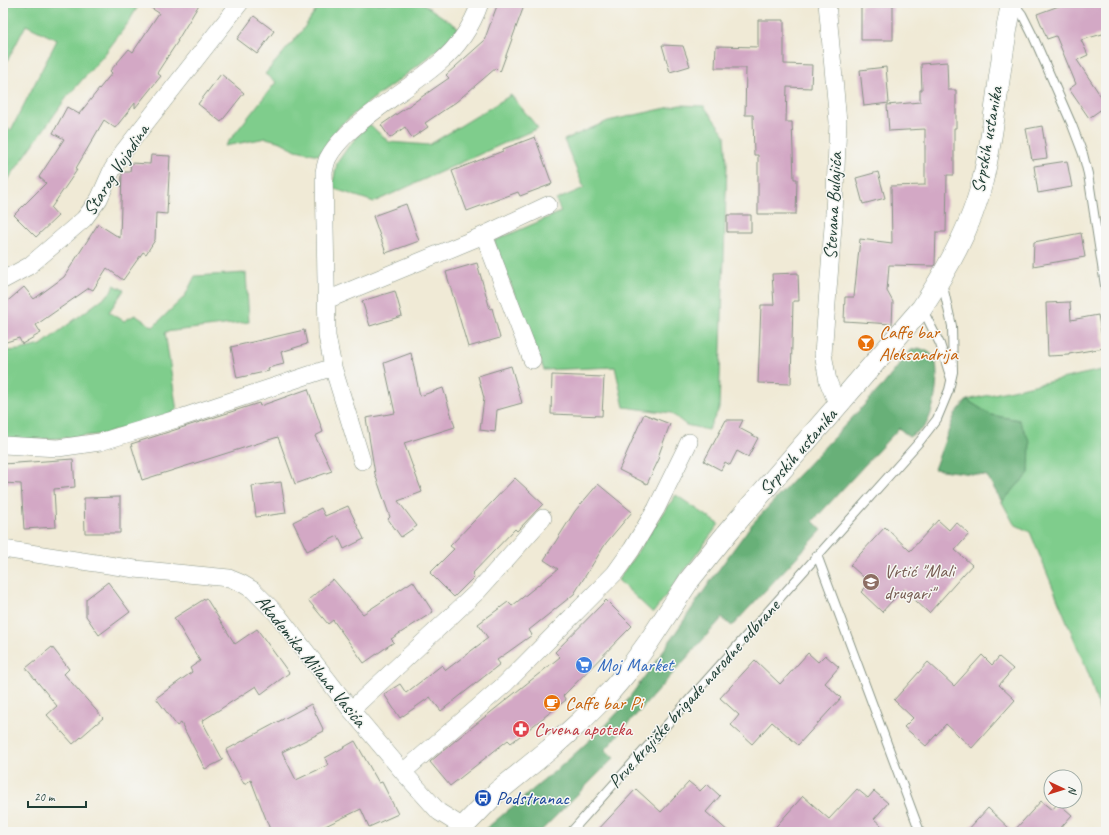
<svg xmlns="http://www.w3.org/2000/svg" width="1109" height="835" font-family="Caveat,sans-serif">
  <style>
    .green { fill: #7fcd8c; stroke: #4f8560 }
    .forest { fill: #67b078; stroke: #437656 }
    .building { fill: #d3a8c5 }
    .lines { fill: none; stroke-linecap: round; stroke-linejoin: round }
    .service-casing { stroke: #889485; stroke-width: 10 }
    .minor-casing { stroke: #889485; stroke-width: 18 }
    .tertiary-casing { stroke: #889485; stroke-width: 22 }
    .service { stroke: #fff; stroke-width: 8 }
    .minor { stroke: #fff; stroke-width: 17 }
    .tertiary { stroke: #fff; stroke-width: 21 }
    .labels { text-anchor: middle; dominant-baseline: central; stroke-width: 3; stroke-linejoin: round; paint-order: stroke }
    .street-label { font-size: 19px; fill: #1f3d34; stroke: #f6f6f2 }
    .food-label { font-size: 19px; fill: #c56008; stroke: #f6f6f2; text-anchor: start }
    .education-label { font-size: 19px; fill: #785e54; stroke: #f6f6f2; text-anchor: start }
    .shop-label { font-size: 19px; fill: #366cbe; stroke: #f6f6f2; text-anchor: start }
    .health-label { font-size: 19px; fill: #be3a42; stroke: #f6f6f2; text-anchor: start }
    .transit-label { font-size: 19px; fill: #164399; stroke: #f6f6f2; text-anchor: start }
  </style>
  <rect width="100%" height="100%" fill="#f6f6f2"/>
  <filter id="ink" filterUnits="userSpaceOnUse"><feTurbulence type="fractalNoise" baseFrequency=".025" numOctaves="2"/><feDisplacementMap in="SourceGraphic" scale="8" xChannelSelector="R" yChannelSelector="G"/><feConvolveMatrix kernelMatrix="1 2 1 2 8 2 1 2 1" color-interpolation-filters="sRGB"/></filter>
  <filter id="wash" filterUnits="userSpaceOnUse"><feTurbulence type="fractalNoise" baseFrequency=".012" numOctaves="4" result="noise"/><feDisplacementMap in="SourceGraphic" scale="16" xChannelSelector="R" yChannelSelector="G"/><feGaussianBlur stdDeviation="0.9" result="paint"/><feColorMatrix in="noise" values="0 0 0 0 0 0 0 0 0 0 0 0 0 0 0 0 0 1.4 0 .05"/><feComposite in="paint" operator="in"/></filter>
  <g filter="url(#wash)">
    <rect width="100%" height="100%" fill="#f0ead6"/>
    <path class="green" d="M3 3H140L128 23 104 55 67 97 7 181 3 178V127L11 130 57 40 26 25 3 69Z
      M321 3H339L342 5 344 3H422L459 28C425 67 377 91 339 127 331 135 326 146 319 155L296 150 281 142 266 138 225 146 276 82 265 74 301 32Z
      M511 95 538 128 374 202 332 188 337 163 348 147 369 124 389 142 429 145Z
      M680 105 704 106 725 135 727 164 719 409 708 430 686 425 671 413 624 407 615 367 544 370 494 241 561 212 556 200 584 188 564 140 608 121Z
      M246 273 249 322 165 332 177 411 104 434 64 438 16 440 3 438V351L19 350 41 345 110 293 114 285 124 290 109 312 124 321 135 315 153 327 185 296 195 276Z
      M1106 369V733L1089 675 1030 532 1014 524 1002 502 1029 473 1019 420 991 415 967 400Z
      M676 495 719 524 653 613 618 580Z"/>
    <path class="forest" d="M919 348C924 350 929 351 933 356 942 367 934 417 924 427 920 431 913 434 909 437L899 428 813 521 822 530 732 626 722 618 605 750 614 758 540 832H482L567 761 606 725 620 710 659 657 714 576 752 524 884 384 911 350Z
      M967 400 991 415 1019 420 1030 442 1029 473 1002 502 987 476 934 469 955 414Z"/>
    <g id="blocks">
      <path class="building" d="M143 3H200L177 41H178L157 73 161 76 135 108V103L115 128 104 120 75 170H77L51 208 58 216 36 237 14 215 46 183 39 177 64 139 53 133 67 107 79 114 112 73 110 71 129 49 133 52 159 13Z
        M498 3H525L500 72 496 68 456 102 425 123 428 127 412 138 405 127 390 138 381 125 449 78 446 75 484 41Z
        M1067 3H1102L1106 19V33L1081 40 1088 55 1077 60 1106 104V106L1089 118 1069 89 1076 84 1056 36 1047 39 1037 14Z
        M861 5H893V40H861Z
        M254 16 274 31 257 54 237 39Z
        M758 20H784V64L812 65 811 88 787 87 786 122H792L794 179H797L796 214H758V155H754L753 115H745L746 68H715L716 46 758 47Z
        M662 45 683 46 690 66 670 72Z
        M947 62 948 90H956V128H954V175H947L946 232H936L935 264 934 266 889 265 887 291 893 302 892 324 844 321 845 297H854L860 239 892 243 891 186 925 185V129L889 131 887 105 920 102V90H922L921 64Z
        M886 67 889 103 864 106 860 70Z
        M221 74 244 93 221 122 198 104Z
        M1042 126 1047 158 1032 160 1026 129Z
        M535 137 552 184 520 196 518 192 467 211 452 171 503 151V149Z
        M151 155 170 156 167 214 156 213 155 240 146 254 143 252 123 280 107 268 93 290 89 288 36 325 41 333 22 344 19 338 3 343V305L24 287 34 299 64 277 98 224 120 238 122 172H130L131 163 150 164Z
        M1067 161 1072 187 1038 193 1034 166Z
        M878 172 885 198 863 204 856 178Z
        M406 204 419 241 386 253 373 216Z
        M727 215H751V232H727Z
        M1081 233 1085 257 1033 266 1034 242Z
        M477 263 490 309 492 308 500 338 468 347 446 272Z
        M798 273 799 301H793L791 384 758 383 761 305H774L772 274Z
        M395 291 402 316 370 326 362 301Z
        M1070 302 1071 320 1098 315 1104 348 1069 354V355L1048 356 1046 303Z
        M304 330 307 344 281 352 284 364 268 368 269 371 237 378 231 347Z
        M411 353 420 396 443 388 455 427 404 443 422 492 398 501 417 526 401 537 388 519 390 517 375 474 366 418 395 413 384 363Z
        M511 366 522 403 497 410 495 432 480 430 484 398 478 376Z
        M552 375 604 377 602 416 551 414Z
        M308 389 323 432 315 436 332 471 295 484 278 437 142 480 131 444 259 403 260 406Z
        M644 414 670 424 658 457H660L647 484 619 470Z
        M726 420H743L739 428 758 438 748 457 737 451 730 465 725 462 721 470 704 461Z
        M73 459 75 487 54 489 56 527 24 529 21 484 3 483V464Z
        M515 478 543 504 517 531 515 529 472 574 474 577 454 597 430 573 454 549 450 546Z
        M281 482 286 513 256 517 252 486Z
        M598 484 632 512 606 543 574 594 529 630 532 635 497 660 500 664 441 711 430 697 400 718 384 694 400 684 406 693 442 665 446 670 488 638 478 624 508 602 512 606 558 569 544 560 575 511Z
        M120 497V533H85L84 498Z
        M348 506 364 539 344 549 338 536 307 551 293 522 321 508 325 516Z
        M938 520 949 530 956 522 969 534 955 550 972 565 929 613 903 589 882 612 861 592 870 583 850 565 885 527 910 551Z
        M333 579 363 614 413 581 433 612 391 639 394 642 364 663 333 620 328 624 308 600Z
        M108 582 130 612 99 635 86 616V599Z
        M206 598 235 644 257 629 289 673 261 694 256 686 202 721 223 760 205 769 181 723 177 726 156 698 192 672 190 668 200 661 174 618Z
        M606 600 632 626 563 696 566 700 511 743 508 740 450 786 430 762 456 740 560 657 555 652Z
        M52 647 69 669 64 674 103 718 73 744 47 715 57 706 26 668Z
        M808 653 818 662 825 655 839 667 825 683 841 698 798 745 772 722 752 744 731 725 739 715 720 698 755 660 780 684Z
        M982 655 992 665 999 657 1013 669 999 685 1015 700 972 748 946 724 926 746 904 727 913 718 894 700 928 662 954 686Z
        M311 704 324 731 282 752 296 780 328 765 325 758 355 741 379 783 382 782 398 814 369 827 361 809 319 829 318 827 306 832H271L251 780 244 784 226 750Z
        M689 782 700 791 707 784 720 796 706 812 729 832H596L636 789 661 812Z
        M857 789 868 798 874 791 888 803 874 819 889 832H771L803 796 829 819Z
        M1041 801 1052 810 1058 803 1072 815 1057 832H966L988 808 1013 832Z"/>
    </g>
  </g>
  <g filter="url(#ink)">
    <use href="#blocks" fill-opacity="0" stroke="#889485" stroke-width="1"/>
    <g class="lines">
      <g class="service-casing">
        <path id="service" d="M1014 4 1022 14 1033 36 1072 125 1083 154 1088 174 1106 292
          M922 308 940 344 951 379
          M817 555 920 832
          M571 832 920 441 937 419 949 390 953 372 952 326 942 282"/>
      </g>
      <g class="minor-casing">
        <path id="minor" d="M827 3 838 122 834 214 823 354 828 381 838 406
          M484 235 548 205
          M3 280 29 266 84 219 99 199 112 170 123 152 240 3
          M327 300 484 235 532 360
          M3 445 58 448 100 442 183 417 333 367
          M362 461 333 367 327 336 324 172C325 168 326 162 328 158 333 148 340 141 347 134 375 107 410 88 439 63 458 47 472 26 480 3
          M3 549 135 569 229 578 241 583 253 590 277 614 351 710 403 772 439 812 463 827
          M351 710 478 591 543 518
          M403 772 505 684 615 573 632 549 656 509 689 442"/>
      </g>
      <g class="tertiary-casing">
        <path id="tertiary" d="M460 832 463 827 496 793 550 749 581 721 609 693 627 672 648 643 690 579 728 532 922 308C947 270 971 228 982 183 997 124 998 62 1012 3"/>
      </g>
      <use href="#service" class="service"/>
      <use href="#minor" class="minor"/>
      <use href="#tertiary" class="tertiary"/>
    </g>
  </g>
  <defs>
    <g id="bar-disc" transform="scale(0.9)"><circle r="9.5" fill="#e8710a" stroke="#f6f6f2"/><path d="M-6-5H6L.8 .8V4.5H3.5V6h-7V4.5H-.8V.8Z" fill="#fff"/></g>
    <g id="school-disc" transform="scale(0.9)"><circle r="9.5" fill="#8d6e63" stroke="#f6f6f2"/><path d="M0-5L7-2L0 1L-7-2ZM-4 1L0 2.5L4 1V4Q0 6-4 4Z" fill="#fff"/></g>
    <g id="supermarket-disc" transform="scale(0.9)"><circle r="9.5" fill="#3f7fe0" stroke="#f6f6f2"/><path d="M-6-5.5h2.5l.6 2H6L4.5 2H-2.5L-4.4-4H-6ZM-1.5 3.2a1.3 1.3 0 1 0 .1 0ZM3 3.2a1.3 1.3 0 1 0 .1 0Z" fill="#fff"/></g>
    <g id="cafe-disc" transform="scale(0.9)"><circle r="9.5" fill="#e8710a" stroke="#f6f6f2"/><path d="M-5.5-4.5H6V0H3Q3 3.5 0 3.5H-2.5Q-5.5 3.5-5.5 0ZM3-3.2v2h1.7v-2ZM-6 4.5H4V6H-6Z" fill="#fff"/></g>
    <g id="pharmacy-disc" transform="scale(0.9)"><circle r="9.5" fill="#e0444e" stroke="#f6f6f2"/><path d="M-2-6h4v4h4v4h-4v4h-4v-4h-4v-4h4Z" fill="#fff"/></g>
    <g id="bus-disc" transform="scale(0.9)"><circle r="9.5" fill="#1a4fb4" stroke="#f6f6f2"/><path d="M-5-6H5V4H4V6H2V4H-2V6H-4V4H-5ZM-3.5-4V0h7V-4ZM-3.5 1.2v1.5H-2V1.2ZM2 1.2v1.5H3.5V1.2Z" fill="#fff"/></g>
  </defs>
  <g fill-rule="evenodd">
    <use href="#bar-disc" x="866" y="343"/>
    <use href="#school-disc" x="871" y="582"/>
    <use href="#supermarket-disc" x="584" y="665"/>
    <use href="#cafe-disc" x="552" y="703"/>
    <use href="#pharmacy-disc" x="521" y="729"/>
    <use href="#bus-disc" x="483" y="798"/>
  </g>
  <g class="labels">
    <g class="street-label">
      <text transform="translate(987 140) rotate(-80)">Srpskih ustanika</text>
      <text transform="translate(116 170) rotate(-57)">Starog Vujadina</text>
      <text transform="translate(833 206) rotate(-87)">Stevana Bulajića</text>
      <text transform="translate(798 452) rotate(-49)">Srpskih ustanika</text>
      <text transform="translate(311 661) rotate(51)">Akademika Milana Vasića</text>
      <text transform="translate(694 694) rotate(-48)">Prve krajiške brigade narodne odbrane</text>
    </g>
    <g class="food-label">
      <text x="879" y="332">Caffe bar<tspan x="879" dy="22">Aleksandrija</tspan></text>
      <text x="565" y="703">Caffe bar Pi</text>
    </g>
    <g class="education-label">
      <text x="884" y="571">Vrtić "Mali<tspan x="884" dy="22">drugari"</tspan></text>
    </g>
    <g class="shop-label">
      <text x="597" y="665">Moj Market</text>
    </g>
    <g class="health-label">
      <text x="534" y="729">Crvena apoteka</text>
    </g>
    <g class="transit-label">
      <text x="496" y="798">Podstranac</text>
    </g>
  </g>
  <rect width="1109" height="835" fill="none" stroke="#f6f6f2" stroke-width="16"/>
  <g transform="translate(1063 789) rotate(94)"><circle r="19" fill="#f6f6f2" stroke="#a0aca6"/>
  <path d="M0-3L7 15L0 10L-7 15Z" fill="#c8321e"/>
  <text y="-6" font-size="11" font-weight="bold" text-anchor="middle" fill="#1f3d34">N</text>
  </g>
  <path d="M28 801v6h58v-6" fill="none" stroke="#1f3d34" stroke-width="2"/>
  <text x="34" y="801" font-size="12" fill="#1f3d34" stroke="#f6f6f2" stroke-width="3" paint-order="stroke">20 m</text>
</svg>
